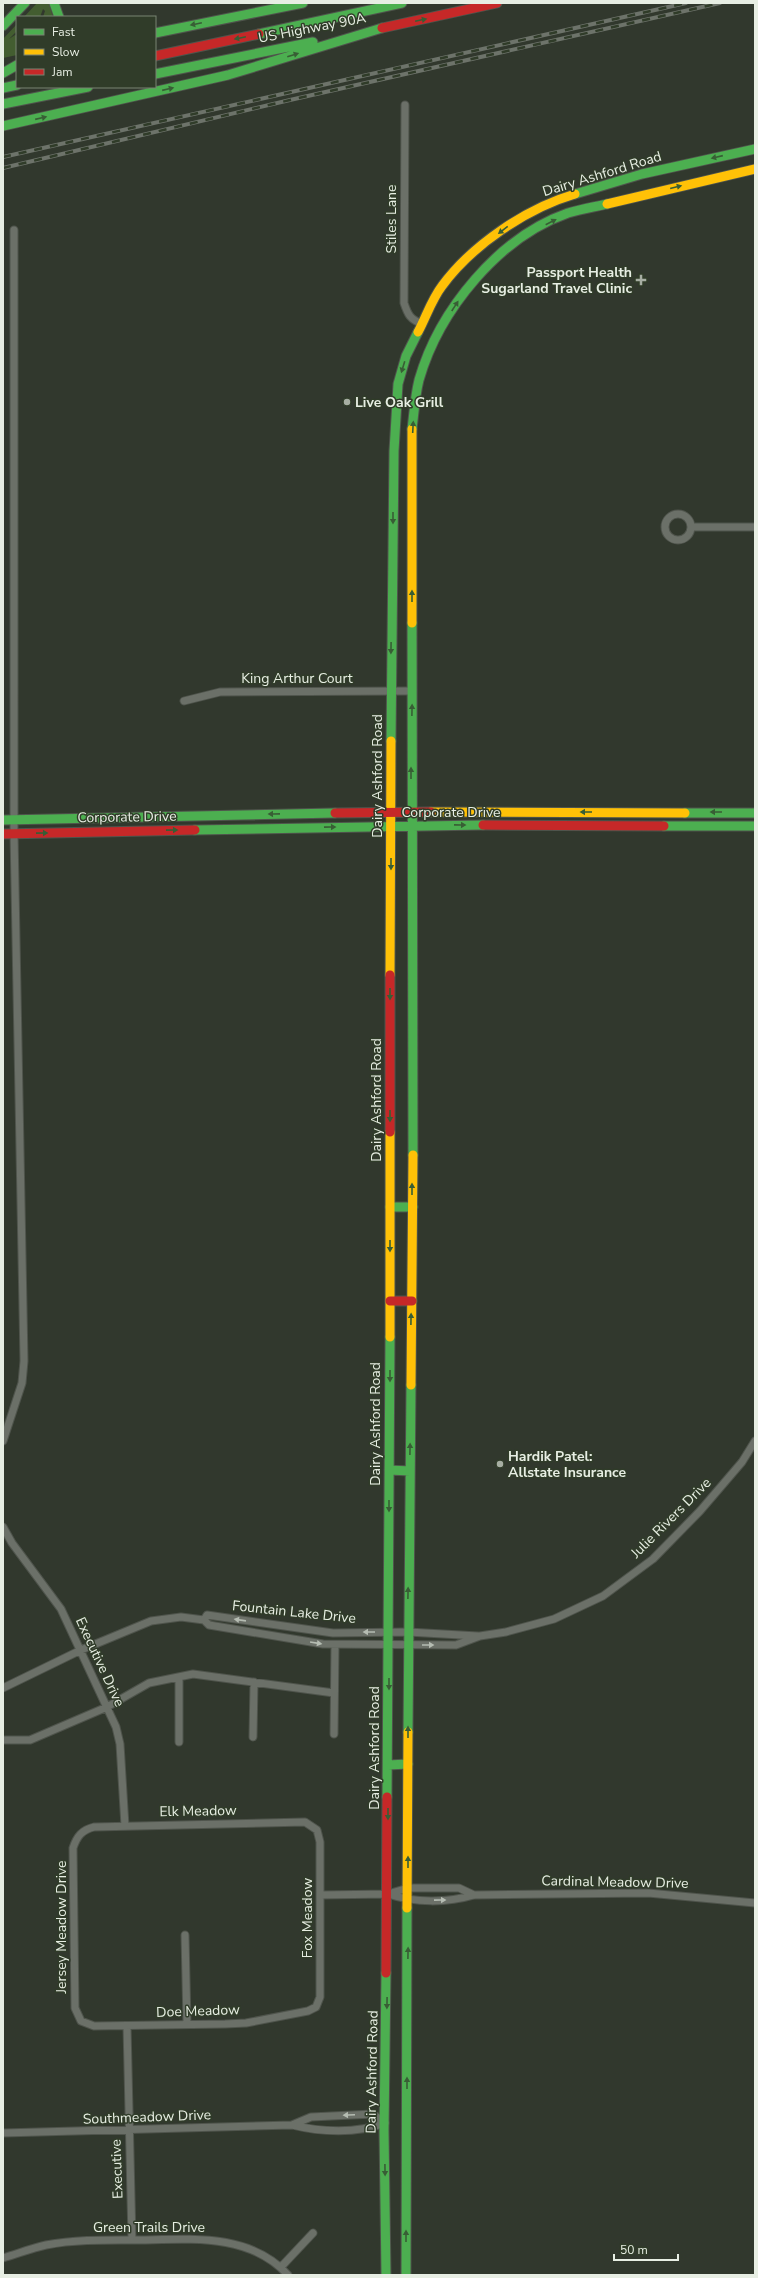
<svg xmlns="http://www.w3.org/2000/svg" width="758" height="2278" font-family="'Nunito Sans',sans-serif">
  <style>
    .green { fill: #435d30 }
    .lines { fill: none; stroke-linecap: round; stroke-linejoin: round }
    .street-casing { stroke: #4f544c; stroke-width: 9 }
    .fast-casing { stroke: #4f544c; stroke-width: 11 }
    .slow-casing { stroke: #4f544c; stroke-width: 11 }
    .jam-casing { stroke: #4f544c; stroke-width: 11 }
    .street { stroke: #6b7068; stroke-width: 7 }
    .fast { stroke: #4caf50; stroke-width: 9 }
    .slow { stroke: #ffc107; stroke-width: 9 }
    .jam { stroke: #c62828; stroke-width: 9 }
    .rail-casing { stroke: #6d736a; stroke-width: 4 }
    .rail { stroke: #303c29; stroke-width: 2.5; stroke-dasharray: 8; stroke-linecap: butt }
    .oneway { fill: #385e35 }
    .oneway2 { fill: #b5bcb2 }
    .poi-dot { fill: #a7aea3; stroke: #303c29; stroke-width: 1.5 }
    .labels { text-anchor: middle; dominant-baseline: central; stroke-width: 3; stroke-linejoin: round; paint-order: stroke }
    .street-label { font-size: 14px; fill: #e7eee3; stroke: #303c29 }
    .poi-label { font-size: 14px; font-weight: bold; fill: #e7eee3; stroke: #303c29; text-anchor: start }
  </style>
  <rect width="100%" height="100%" fill="#31382d"/>
  <path class="green" d="M37 3H49L53 17H47L45 12 47 17H43L45 11 43 9 40 17H24Z
    M17 24V31L9 39 15 35 17 36V55L3 58V39Z"/>
  <g class="lines">
    <g class="street-casing">
      <path id="street" d="M405 105 404 303C408 315 410 319 422 324
        M665 527a13 13 0 1 1 26 0a13 13 0 1 1-26 0Z
        M691 527H755
        M184 701 220 692 412 691
        M3 1441 22 1383 24 1361 14 833V230
        M3 1527 12 1543 61 1609 116 1727 120 1744 125 1826
        M204 1620 207 1615 333 1633 408 1632 478 1636
        M179 1677V1742
        M3 1688 81 1650 151 1621 181 1617 204 1620 209 1625 323 1644 456 1645 480 1636 506 1632 554 1619 603 1596 653 1559 700 1511 742 1462 755 1441
        M334 1734 335 1645
        M253 1737 254 1682
        M3 1740H30L107 1707 149 1683 193 1674 334 1693
        M305 1822 317 1830 320 1842V1997L316 2007 308 2011 246 2023 225 2024 94 2026 81 2021 75 2008 73 1848C77 1836 82 1830 94 1827Z
        M388 1894C415 1903 447 1903 474 1895L648 1893 755 1903
        M320 1895 388 1894 408 1888H459L474 1895
        M185 1935 187 2024
        M127 2026 132 2240
        M292 2125 311 2117 373 2114 385 2123
        M3 2133 292 2125C320 2132 357 2134 385 2123
        M3 2258C17 2254 32 2248 46 2245 77 2239 109 2240 140 2240 191 2239 250 2233 288 2275
        M281 2267 313 2233"/>
    </g>
    <g class="fast-casing">
      <path id="fast" d="M54 3 59 17
        M3 26 25 3
        M155 33 303 3
        M259 34 402 3
        M3 73 17 65
        M155 74 313 42
        M3 88 17 85
        M3 104 88 87
        M3 126 228 75 382 28
        M575 194 642 174 755 149
        M412 429C414 413 415 396 419 380 439 310 499 237 568 213 581 209 594 207 607 204
        M412 623 413 1155
        M391 741 394 451 398 384 406 356 418 332
        M685 813H755
        M3 820 335 813
        M664 826H755
        M195 830 483 825
        M390 1207H413
        M389 1470 410 1471
        M408 1732 411 1385
        M388 1765 408 1764
        M387 1797 390 1337
        M386 1973 384 2131 386 2275
        M406 2275 407 1908"/>
    </g>
    <g class="slow-casing">
      <path id="slow" d="M607 204 755 169
        M418 332C426 317 432 299 442 286 472 245 527 208 575 194
        M412 623V429
        M431 812 685 813
        M390 975 391 741
        M390 1337V1132
        M411 1385 413 1155
        M407 1908 408 1732"/>
    </g>
    <g class="jam-casing">
      <path id="jam" d="M382 28 497 3
        M155 56 259 34
        M335 813 431 812
        M483 825 664 826
        M3 834 195 830
        M390 1132V975
        M390 1301H412
        M386 1973 387 1797"/>
    </g>
    <use href="#street" class="street"/>
    <use href="#fast" class="fast"/>
    <use href="#slow" class="slow"/>
    <use href="#jam" class="jam"/>
    <g class="rail-casing">
      <path id="rail" d="M3 157 686 3
        M3 168 290 100 720 3"/>
    </g>
    <use href="#rail" class="rail"/>
  </g>
  <defs><path id="oneway-solid" d="M-6-.8H1V-3.2L6.5 0L1 3.2V.8H-6Z"/></defs>
  <g class="oneway">
    <use href="#oneway-solid" transform="translate(421 20) rotate(-12)"/>
    <use href="#oneway-solid" transform="translate(196 24) rotate(168)"/>
    <use href="#oneway-solid" transform="translate(240 38) rotate(168)"/>
    <use href="#oneway-solid" transform="translate(293 55) rotate(-17)"/>
    <use href="#oneway-solid" transform="translate(168 89) rotate(-13)"/>
    <use href="#oneway-solid" transform="translate(41 118) rotate(-13)"/>
    <use href="#oneway-solid" transform="translate(717 157) rotate(167)"/>
    <use href="#oneway-solid" transform="translate(676 187) rotate(-14)"/>
    <use href="#oneway-solid" transform="translate(551 222) rotate(-27)"/>
    <use href="#oneway-solid" transform="translate(503 230) rotate(142)"/>
    <use href="#oneway-solid" transform="translate(455 306) rotate(-57)"/>
    <use href="#oneway-solid" transform="translate(403 367) rotate(107)"/>
    <use href="#oneway-solid" transform="translate(413 427) rotate(-87)"/>
    <use href="#oneway-solid" transform="translate(393 518) rotate(90)"/>
    <use href="#oneway-solid" transform="translate(412 596) rotate(-90)"/>
    <use href="#oneway-solid" transform="translate(391 648) rotate(91)"/>
    <use href="#oneway-solid" transform="translate(412 710) rotate(-89)"/>
    <use href="#oneway-solid" transform="translate(411 773) rotate(-90)"/>
    <use href="#oneway-solid" transform="translate(586 812) rotate(-180)"/>
    <use href="#oneway-solid" transform="translate(716 812) rotate(-180)"/>
    <use href="#oneway-solid" transform="translate(274 814) rotate(179)"/>
    <use href="#oneway-solid" transform="translate(460 825) rotate(1)"/>
    <use href="#oneway-solid" transform="translate(330 827) rotate(-1)"/>
    <use href="#oneway-solid" transform="translate(172 830) rotate(-1)"/>
    <use href="#oneway-solid" transform="translate(42 833) rotate(-1)"/>
    <use href="#oneway-solid" transform="translate(391 864) rotate(90)"/>
    <use href="#oneway-solid" transform="translate(390 994) rotate(90)"/>
    <use href="#oneway-solid" transform="translate(390 1116) rotate(90)"/>
    <use href="#oneway-solid" transform="translate(412 1189) rotate(-90)"/>
    <use href="#oneway-solid" transform="translate(390 1246) rotate(90)"/>
    <use href="#oneway-solid" transform="translate(411 1319) rotate(-89)"/>
    <use href="#oneway-solid" transform="translate(390 1376) rotate(90)"/>
    <use href="#oneway-solid" transform="translate(410 1449) rotate(-89)"/>
    <use href="#oneway-solid" transform="translate(389 1506) rotate(90)"/>
    <use href="#oneway-solid" transform="translate(408 1593) rotate(-89)"/>
    <use href="#oneway-solid" transform="translate(389 1684) rotate(90)"/>
    <use href="#oneway-solid" transform="translate(408 1732) rotate(-90)"/>
    <use href="#oneway-solid" transform="translate(388 1814) rotate(90)"/>
    <use href="#oneway-solid" transform="translate(408 1862) rotate(-90)"/>
    <use href="#oneway-solid" transform="translate(408 1953) rotate(-89)"/>
    <use href="#oneway-solid" transform="translate(387 2003) rotate(91)"/>
    <use href="#oneway-solid" transform="translate(407 2083) rotate(-90)"/>
    <use href="#oneway-solid" transform="translate(385 2170) rotate(89)"/>
    <use href="#oneway-solid" transform="translate(406 2236) rotate(-90)"/>
  </g>
  <g class="oneway2">
    <use href="#oneway-solid" transform="translate(240 1620) rotate(-172)"/>
    <use href="#oneway-solid" transform="translate(369 1632) rotate(180)"/>
    <use href="#oneway-solid" transform="translate(316 1643) rotate(9)"/>
    <use href="#oneway-solid" transform="translate(428 1645)"/>
    <use href="#oneway-solid" transform="translate(440 1900) rotate(-1)"/>
    <use href="#oneway-solid" transform="translate(349 2115) rotate(178)"/>
  </g>
  <g class="poi-dot">
    <path d="M639 274h4v4h4v4h-4v4h-4v-4h-4v-4h4z"/>
    <circle cx="347" cy="402" r="4"/>
    <circle cx="500" cy="1464" r="4"/>
  </g>
  <g class="labels">
    <g class="street-label">
      <text transform="translate(312 28) rotate(-11)">US Highway 90A</text>
      <text transform="translate(602 174) rotate(-17)">Dairy Ashford Road</text>
      <text transform="translate(391 219) rotate(-90)">Stiles Lane</text>
      <text x="297" y="678">King Arthur Court</text>
      <text transform="translate(377 776) rotate(-90)">Dairy Ashford Road</text>
      <text x="451" y="812">Corporate Drive</text>
      <text transform="translate(127 817) rotate(-1)">Corporate Drive</text>
      <text transform="translate(376 1100) rotate(-90)">Dairy Ashford Road</text>
      <text transform="translate(375 1424) rotate(-90)">Dairy Ashford Road</text>
      <text transform="translate(671 1518) rotate(-45)">Julie Rivers Drive</text>
      <text transform="translate(294 1612) rotate(6)">Fountain Lake Drive</text>
      <text transform="translate(100 1662) rotate(65)">Executive Drive</text>
      <text transform="translate(374 1748) rotate(-90)">Dairy Ashford Road</text>
      <text transform="translate(198 1811) rotate(-1)">Elk Meadow</text>
      <text transform="translate(615 1882) rotate(1)">Cardinal Meadow Drive</text>
      <text transform="translate(307 1918) rotate(-90)">Fox Meadow</text>
      <text transform="translate(61 1927) rotate(-90)">Jersey Meadow Drive</text>
      <text transform="translate(198 2011) rotate(-2)">Doe Meadow</text>
      <text transform="translate(372 2072) rotate(-89)">Dairy Ashford Road</text>
      <text transform="translate(147 2117) rotate(-2)">Southmeadow Drive</text>
      <text transform="translate(117 2169) rotate(-92)">Executive</text>
      <text x="149" y="2227">Green Trails Drive</text>
    </g>
    <g class="poi-label">
      <text x="632" y="272" text-anchor="end">Passport Health<tspan x="632" dy="16">Sugarland Travel Clinic</tspan></text>
      <text x="355" y="402">Live Oak Grill</text>
      <text x="508" y="1456">Hardik Patel:<tspan x="508" dy="16">Allstate Insurance</tspan></text>
    </g>
  </g>
  <rect width="758" height="2278" fill="none" stroke="#e7eee3" stroke-width="8"/>
  <rect x="16" y="16" width="140" height="72" fill="#303c29" stroke="#798373"/>
  <rect x="24" y="29" width="20" height="6" fill="#4caf50" stroke="#798373"/>
  <text x="52" y="36" font-size="12" fill="#e7eee3">Fast</text>
  <rect x="24" y="49" width="20" height="6" fill="#ffc107" stroke="#798373"/>
  <text x="52" y="56" font-size="12" fill="#e7eee3">Slow</text>
  <rect x="24" y="69" width="20" height="6" fill="#c62828" stroke="#798373"/>
  <text x="52" y="76" font-size="12" fill="#e7eee3">Jam</text>
  <path d="M614 2254v6h64v-6" fill="none" stroke="#e7eee3" stroke-width="2"/>
  <text x="620" y="2254" font-size="12" fill="#e7eee3" stroke="#303c29" stroke-width="3" paint-order="stroke">50 m</text>
</svg>
